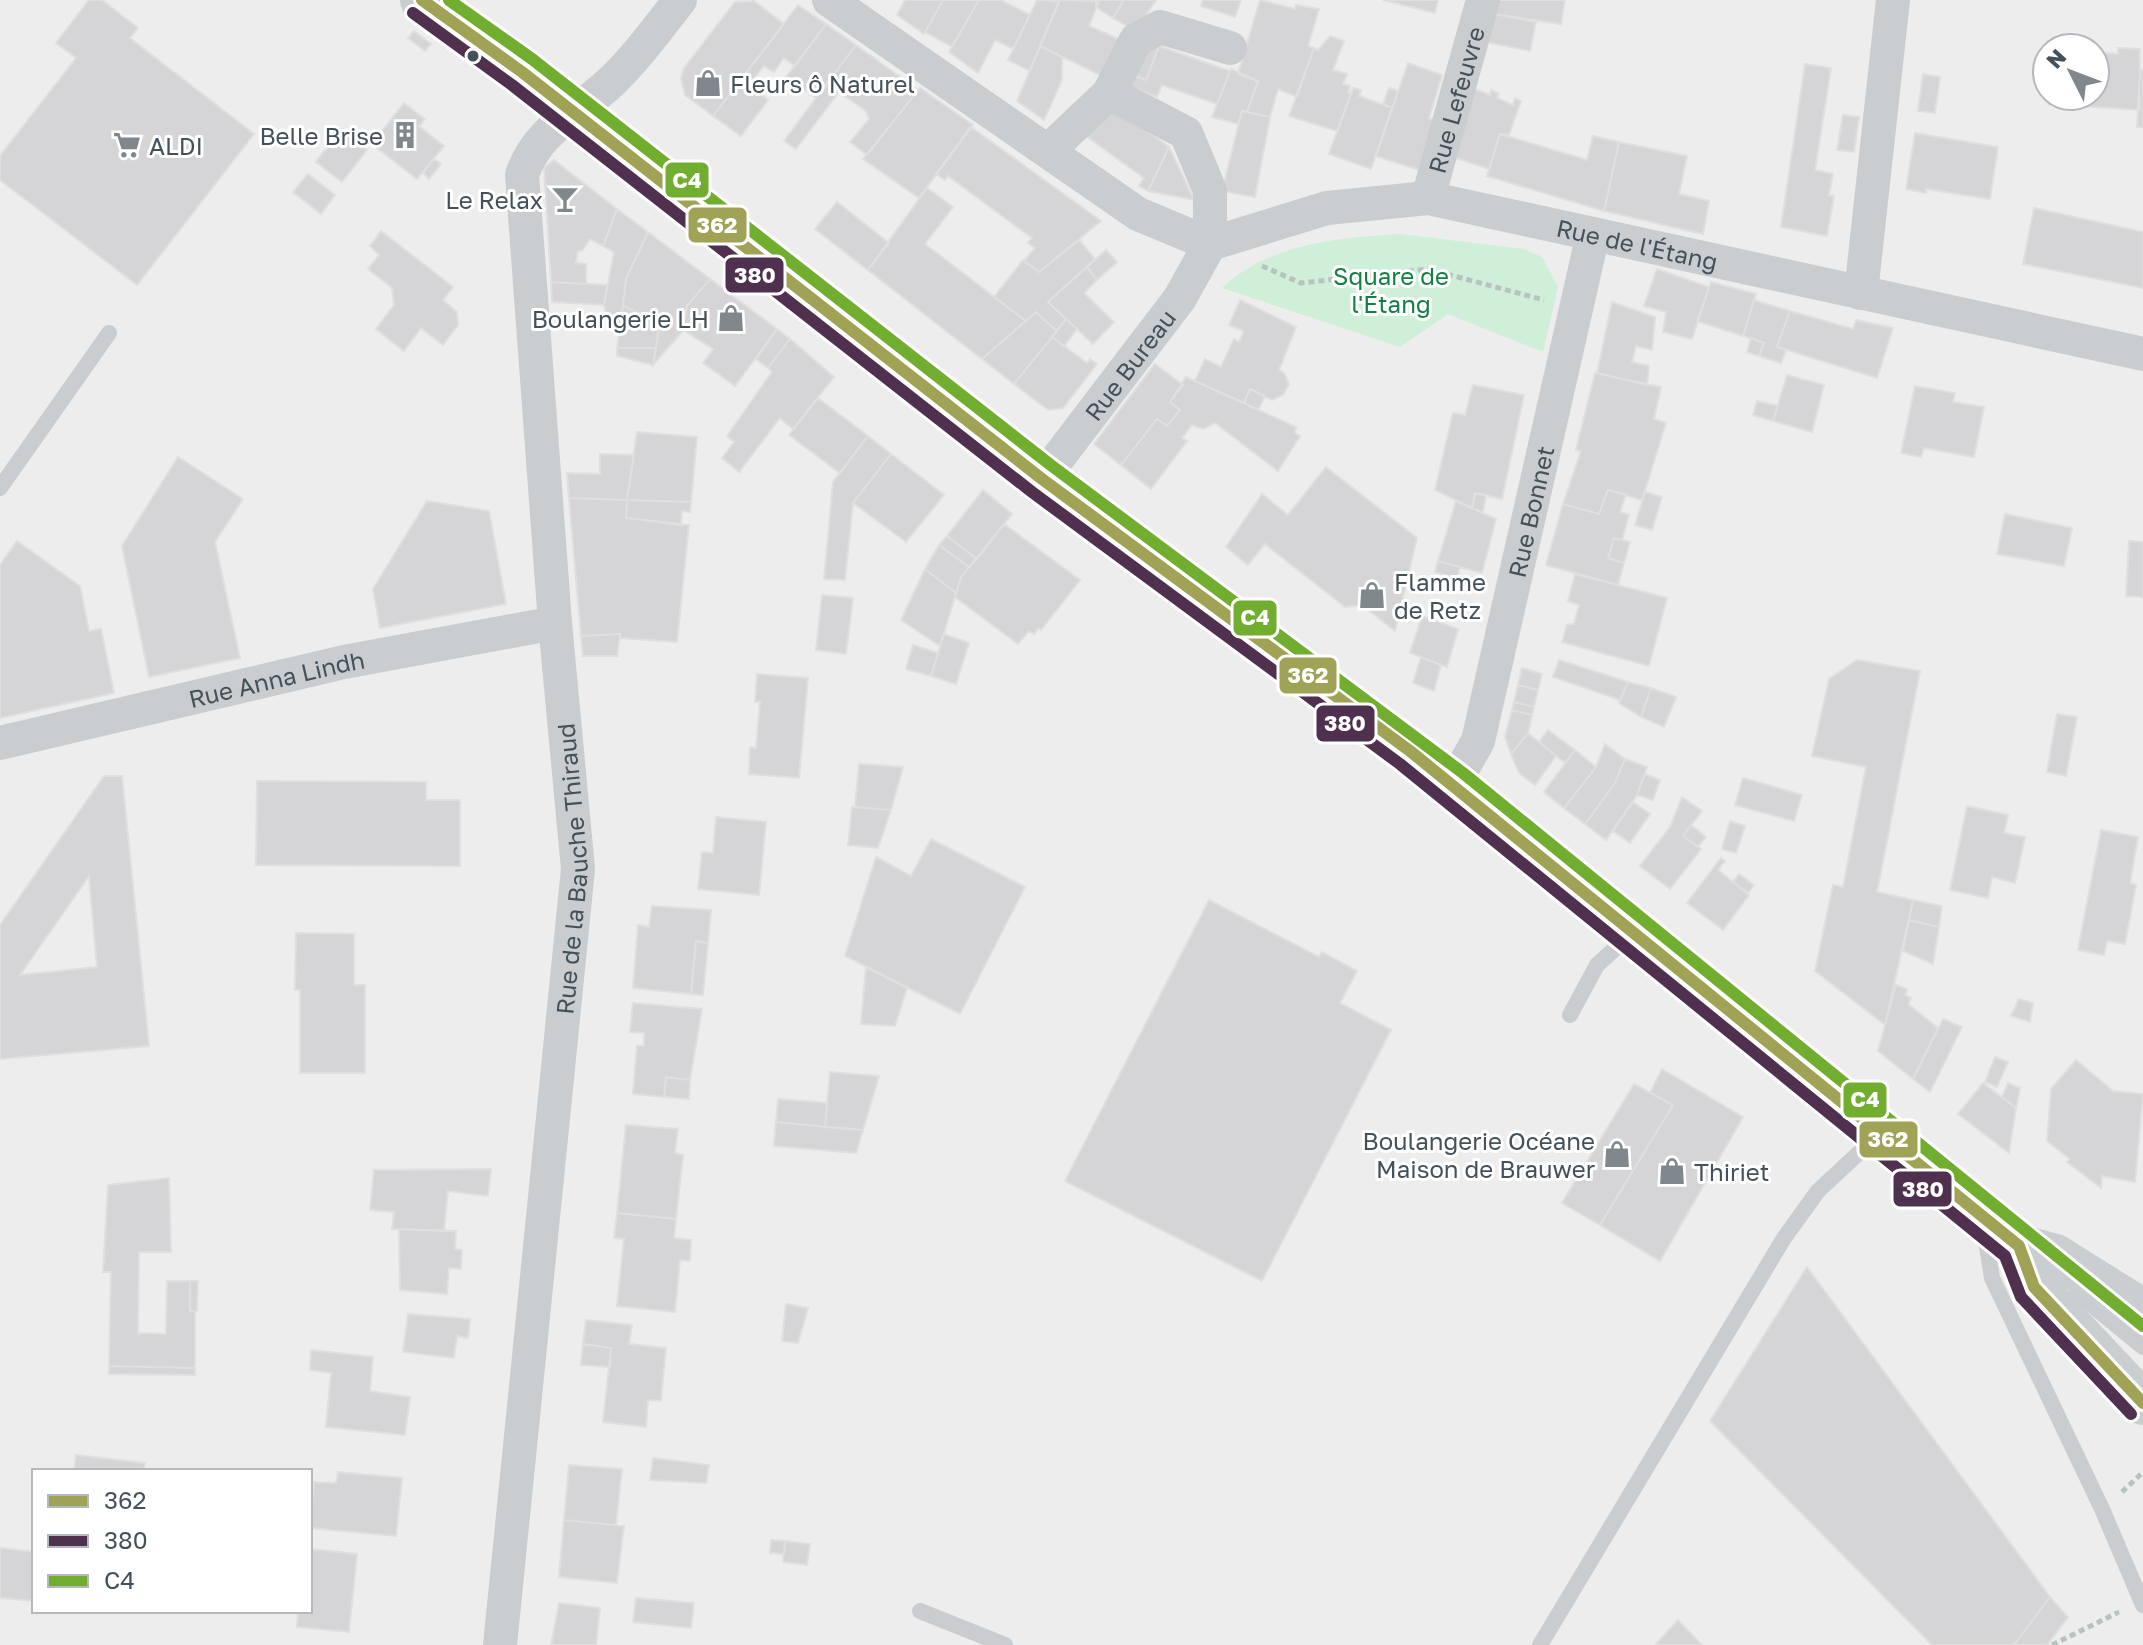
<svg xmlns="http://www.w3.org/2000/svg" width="2143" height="1645" font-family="'Golos Text',sans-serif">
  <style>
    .green { fill: #cfefd9 }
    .building { fill: #d5d5d7; stroke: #dfdfe0; stroke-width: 2; fill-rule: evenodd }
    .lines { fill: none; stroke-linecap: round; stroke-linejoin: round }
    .path { stroke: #b6c3be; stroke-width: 5; stroke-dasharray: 6 4; stroke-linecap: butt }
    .service { stroke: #c9cdcf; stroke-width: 16 }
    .minor { stroke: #c9cdcf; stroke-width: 34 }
    .secondary { stroke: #c9ced0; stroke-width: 44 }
    .bus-1-casing { stroke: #fff; stroke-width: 18 }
    .bus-2-casing { stroke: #fff; stroke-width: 18 }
    .bus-3-casing { stroke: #fff; stroke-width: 18 }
    .bus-1 { stroke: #a0a356; stroke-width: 12 }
    .bus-2 { stroke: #4f304e; stroke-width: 12 }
    .bus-3 { stroke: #71ae2f; stroke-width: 12 }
    .bus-dot { fill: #44515b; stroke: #fff; stroke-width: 3 }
    .labels { text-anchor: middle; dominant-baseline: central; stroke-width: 6; stroke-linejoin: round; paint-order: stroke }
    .poi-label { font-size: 24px; fill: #44515b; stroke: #fff; text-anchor: start }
    .street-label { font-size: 24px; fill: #44515b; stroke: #fff }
    .park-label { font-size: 24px; fill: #118041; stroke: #fff }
    .line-badge { stroke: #fff; stroke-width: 3 }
    .badge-label { font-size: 22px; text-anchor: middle; font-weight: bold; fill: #fff }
  </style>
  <rect width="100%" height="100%" fill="#eeeded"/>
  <path class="green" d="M1400 234 1524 249 1542 257 1558 287 1543 352 1448 314 1400 347 1222 288C1270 243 1337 238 1400 234Z"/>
  <path class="building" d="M89 0H102L138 28 130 38 254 134 137 285 0 180V156L76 58 56 43Z
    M905 0H943L924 34 897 15Z
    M943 0H979L952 47 925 32Z
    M979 0H1001L1030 15 1013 49 995 40 978 73 949 52Z
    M1037 0 1059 1 1030 71 1008 60Z
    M1060 0 1099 1 1089 26 1123 41 1106 78 1040 46Z
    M1096 0H1124L1113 18 1096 7Z
    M1124 0H1156L1136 31 1113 18Z
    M1203 0H1241L1235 17 1201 6Z
    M1260 0 1295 9 1296 5 1319 9 1308 46 1314 48 1297 97 1278 89 1270 117 1247 112 1258 81 1238 74Z
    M1383 0H1438L1435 13Z
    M1497 0H1565L1561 24 1494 14Z
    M754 1 784 24 713 116 685 95 681 78 684 68 735 2Z
    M798 5 826 24 795 66 784 58 774 72 764 66 749 85 768 100 741 136 713 116Z
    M1494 14 1536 22 1530 51 1486 42Z
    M826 24 856 45 816 98 786 77Z
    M414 31 431 44 425 51 408 38Z
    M1330 36 1344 41 1333 70 1347 74 1343 84 1350 86 1348 92 1351 93 1337 131 1289 116 1314 48 1318 50Z
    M1144 43 1159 46 1146 80 1126 72Z
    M856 45 918 90 867 155 850 142 869 119 866 111 839 92 796 149 784 141Z
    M1040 46 1062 57V80L1044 120 1017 101Z
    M1159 46 1230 71 1217 104 1162 85 1157 97 1129 86 1133 75 1146 80Z
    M2118 48 2140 49 2139 110 2049 104 2050 96H2095V52L2118 54Z
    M1408 63 1442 75 1429 118 1438 121 1422 171 1376 156Z
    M1805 64 1831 68 1815 170 1833 174 1829 195 1834 196 1827 236 1781 227Z
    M1231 69 1258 81 1247 112 1242 111 1238 124 1212 117Z
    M2140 70H2143V127H2137Z
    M1923 74 1940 77 1935 113 1918 111Z
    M920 88 973 125 919 198 863 159Z
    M1353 88 1361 90 1359 96 1392 108 1371 169 1329 154Z
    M1389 88 1398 91 1392 108 1383 104Z
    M1472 88 1490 95 1491 90 1498 93 1497 98 1513 105 1515 98 1521 101 1509 135 1500 134 1489 169 1453 157Z
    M404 103 425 119 419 126 444 146 417 179 372 144Z
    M1112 105 1169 147 1148 191 1139 186 1144 178 1086 136Z
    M1242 111 1270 117 1255 197 1222 191Z
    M1843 115 1859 117 1854 152 1837 150Z
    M971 127 1101 221 1039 272 1024 261 1035 248 1028 243 1032 238 948 176 945 180 936 174Z
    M341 129 367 150 342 182 316 162Z
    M1915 133 1998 147 1990 199 1926 189V193L1906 189Z
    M1500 134 1587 160 1593 136 1619 142 1604 211 1487 176Z
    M1619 142 1687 156 1679 194 1709 201 1703 234 1604 211Z
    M1169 147 1194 200 1148 191Z
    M434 159 441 164 429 179 423 173Z
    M554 160 617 209 603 246 590 239 582 251H578L576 263 586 264V284L551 282 544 168Z
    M308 174 335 195 321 214 293 192Z
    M927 188 953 207 925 244 1026 321 982 359 868 270Z
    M837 202 889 243 868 270 815 229Z
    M2034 208 2143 232V288L2023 264Z
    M617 209 648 232 626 279 621 323 608 322 604 305 614 252 603 246Z
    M381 231 453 287 443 300 457 312 458 325 443 345 421 328 404 351 376 329 394 305 392 288 368 269 379 255 370 246Z
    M648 232 710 279 687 306 682 332 653 365 660 322 623 306 626 279Z
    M1079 240 1095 259 1048 302 1066 319 1057 331 1036 312 1026 321 994 297 1023 260 1039 272Z
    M1106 250 1117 262 1097 280 1087 267Z
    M1087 267 1097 280 1084 293 1114 322 1093 344 1048 302Z
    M1657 269 1709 287 1692 339 1663 332 1666 312 1644 306Z
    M710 279 777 329 735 386 703 363 713 349 682 329 687 306Z
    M551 282 607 285 604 305 552 302Z
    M1711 282 1756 294 1743 336 1697 321Z
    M1240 300 1296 327 1279 370 1284 373 1289 384 1283 395 1272 400 1250 389 1244 403 1195 381 1205 359 1221 367 1234 339 1239 342 1244 331 1229 325Z
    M1754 300 1790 311 1777 347 1786 350 1781 363 1759 356 1764 343 1743 336Z
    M1612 302 1655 317 1652 350 1636 346 1632 362 1649 366 1647 385 1597 373Z
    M623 306 660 322 656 348H617Z
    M1790 311 1853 329 1856 320 1893 328 1877 378 1777 347Z
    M1036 312 1057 331 1014 384 982 359Z
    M1066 319 1077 329 1064 346 1052 337Z
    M777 329 790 339 768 368 756 359Z
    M1052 337 1087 363 1090 359 1097 364 1063 408 1048 410 1014 384Z
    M1751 338 1764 343 1759 356 1747 352Z
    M790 339 834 377 793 429 780 418 739 472 722 458 734 442 727 436 772 372 768 368Z
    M617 348H656L653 365 617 356Z
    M1155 364 1183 385 1170 402 1180 410 1167 426 1157 419 1121 465 1094 444Z
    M1595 373 1661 387 1654 419 1666 423 1642 500 1608 490 1599 514 1563 504 1581 451 1576 450Z
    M1787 375 1824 385 1812 432 1773 421Z
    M1186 377 1296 427 1295 433 1300 436 1278 471 1215 423 1203 429 1192 425 1182 438 1187 441 1151 489 1121 465 1157 419 1167 426 1180 410 1170 402Z
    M1473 385 1524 395 1502 499 1475 493 1472 508 1435 490 1453 413 1465 415Z
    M1915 386 1955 393 1953 402 1984 407 1974 457 1924 448 1921 457 1901 453Z
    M1250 389 1265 396 1258 410 1244 403Z
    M818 398 868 436 840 473 789 435Z
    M1757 401 1778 406 1773 421 1753 415Z
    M637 432 697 437 691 502 627 500Z
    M868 436 891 454 853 503 845 580 824 579 833 482Z
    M600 454 634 455 627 500 569 498 567 473 600 474Z
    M891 454 944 495 906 542 853 503Z
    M178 457 243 499 215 542 240 658 149 677 122 546Z
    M1326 467 1417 538 1395 631 1362 605 1345 607 1265 544 1248 565 1226 547 1262 494 1288 515Z
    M983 490 1012 514 977 559 947 536Z
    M1608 490 1626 494 1620 512 1629 515 1622 540 1614 538 1608 558 1624 563 1618 585 1546 565 1563 504 1599 514Z
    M1645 492 1662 497 1652 530 1635 525Z
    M1475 493 1486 495 1483 512 1472 508Z
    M569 498 627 500 626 518 689 525 677 642 620 638V634L581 636Z
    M627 500 691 502 690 512 682 511 681 525 626 518Z
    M427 501 489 511 506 604 380 628 373 589Z
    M1456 501 1496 519 1482 573 1438 561Z
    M2005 514 2072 528 2064 566 1997 554Z
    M1004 524 1080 580 1041 630 1039 628 1034 634 1029 631 1018 644 955 597 961 577Z
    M947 536 977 559 969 567 939 545Z
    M1614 538 1630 542 1624 563 1608 558Z
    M17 541 80 586 89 631 101 629 114 693 0 718V565Z
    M2129 541 2143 542V597L2126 596Z
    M939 545 969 567 961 577 956 593 925 569Z
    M1438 561 1460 567 1457 578 1435 572Z
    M925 569 956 593 940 646 901 620Z
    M1575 574 1667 598 1649 666 1562 642 1567 625 1574 624 1579 605 1568 601Z
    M822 595 853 598 846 654 816 650Z
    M1422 616 1458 629 1447 667 1410 653Z
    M620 634 617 656H583L581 636Z
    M944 634 969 643 956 684 931 676Z
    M913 645 938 653 931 676 906 669Z
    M1421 657 1441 665 1434 691 1413 683Z
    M1559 660 1628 682 1620 700 1553 677Z
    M1857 660 1920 671 1877 892 1913 900 1885 1025 1815 971 1833 885 1843 887 1866 767 1812 756 1829 679Z
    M1522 668 1542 674 1538 690 1518 685Z
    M757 674 808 678 799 778 749 774 750 747 756 748 760 702H755Z
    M1628 682 1651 688 1641 717 1619 703Z
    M1518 685 1538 690 1534 707 1514 702Z
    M1651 688 1676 697 1664 727 1641 717Z
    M1514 702 1534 707 1532 715 1512 710Z
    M1512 710 1532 715 1528 733 1511 754 1505 737Z
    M2057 714 2077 717 2066 776 2047 772Z
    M1548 730 1575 750 1565 763 1539 742Z
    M1528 733 1556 756 1535 785 1519 773 1511 754Z
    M1605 744 1625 759 1615 783 1585 824 1564 808 1596 767Z
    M1575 750 1596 767 1564 808 1544 792Z
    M1625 759 1647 767 1637 795 1606 840 1585 824 1615 783Z
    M859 764 903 767 891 810 855 807Z
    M1645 774 1660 780 1653 800 1637 795Z
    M104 776H122L149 1046 0 1059V925ZM89 876 97 967 20 975Z
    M1743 778 1802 795 1794 821 1735 805Z
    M257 781 426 782V800H460V866L256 865Z
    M1682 797 1702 811 1683 836 1701 849 1670 889 1640 866 1670 827Z
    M1633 802 1650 814 1630 843 1613 831Z
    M1967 806 2008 815 2004 833 2025 837 2015 883 1992 877 1988 898 1950 890Z
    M852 807 891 810 878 848 848 845Z
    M716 817 766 822 759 895 698 889 702 852 713 853Z
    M1730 821 1745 826 1736 853 1722 849Z
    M1691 825 1706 837 1698 847 1683 836Z
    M2101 830 2138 837 2130 883 2136 885 2125 944 2107 941 2104 955 2078 950Z
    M931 839 1025 887 960 1014 845 956 876 857 911 876Z
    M1721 858 1725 861 1718 870 1749 895 1723 930 1687 903Z
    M1739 874 1754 885 1748 893 1733 882Z
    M1209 900 1319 957 1322 952 1357 971 1340 1003 1391 1030 1262 1281 1065 1181Z
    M1913 900 1942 906 1939 927 1909 920Z
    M652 906 711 910 708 943 696 941 691 994 633 988 638 925 649 927Z
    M1909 920 1939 927 1933 964 1903 951Z
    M296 933 354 934V985H365V1073H300V990H295Z
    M696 941 708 943 703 995 691 994Z
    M866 967 907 988 895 1026 861 1024Z
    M1896 985 1907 989 1905 995 1911 998 1908 1004 1938 1028 1913 1079 1878 1051Z
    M2019 999 2033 1003 2030 1022 2011 1016Z
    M633 1003 702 1009 690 1080 666 1077 664 1097 633 1094 637 1046H644V1033L630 1032Z
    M1943 1019 1962 1027 1930 1092 1913 1079Z
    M1995 1057 2008 1062 1997 1087 1985 1082Z
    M2076 1060 2113 1091 2143 1094 2135 1182 2102 1176 2101 1188 2067 1162 2070 1159 2047 1141 2051 1089Z
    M1662 1069 1743 1117 1660 1261 1600 1225 1673 1105 1650 1093Z
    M830 1072 879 1076 863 1130 825 1127Z
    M666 1077 690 1080 689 1099 664 1097Z
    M1983 1083 2016 1108 2009 1153 1958 1114Z
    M2008 1083 2020 1088 2016 1108 2002 1097Z
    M1634 1084 1673 1105 1600 1225 1562 1203Z
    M778 1099 827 1103 825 1127 776 1122Z
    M776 1122 830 1127 863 1130 856 1153 774 1146Z
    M626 1125 678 1129 675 1153 683 1155 676 1219 617 1213Z
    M491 1169 488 1196 448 1191 444 1231 392 1229 394 1212 370 1210 374 1170Z
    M169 1178 171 1252H139L138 1333 166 1334 167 1281H190V1311H195V1368L109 1366 111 1272H103L108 1185Z
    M617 1213 676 1219 674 1238 691 1240 690 1261 680 1260 675 1312 617 1306 624 1239 614 1238Z
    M399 1229 456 1231 455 1249 462 1250 461 1269 449 1268 447 1294 400 1290Z
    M1807 1267 2050 1597 2014 1645H1932L1710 1421Z
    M190 1281H198L197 1311H190Z
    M786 1304 808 1308 798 1343 782 1341Z
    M408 1314 470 1319 468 1338 457 1336 454 1358 403 1352Z
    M586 1320 632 1325 629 1344 666 1348 661 1401 648 1400 646 1427 603 1422 611 1348 583 1344Z
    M583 1344 611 1348 610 1367 581 1365Z
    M311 1350 373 1357 370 1391 410 1397 405 1435 326 1427 331 1373 310 1370Z
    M109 1366 195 1368V1375L109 1374Z
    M76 1455 145 1463 144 1471H74Z
    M653 1458 709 1465 706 1483 650 1480Z
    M569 1465 622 1469 616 1525 564 1520Z
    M338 1472 402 1478 396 1536 310 1528 314 1482 336 1483Z
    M564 1520 624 1526 617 1583 559 1577Z
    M771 1540 785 1541 784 1554 770 1553Z
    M785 1541 810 1544 807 1565 783 1562Z
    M0 1548 34 1552V1601L0 1598Z
    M310 1549 357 1554 349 1632 297 1627 298 1611H310Z
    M2050 1597 2068 1617 2047 1645H2014Z
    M636 1598 694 1603 691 1628 633 1622Z
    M559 1603 600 1608 596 1645H551Z
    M1678 1620 1702 1645H1655Z"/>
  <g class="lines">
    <path class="path" d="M1262 266 1301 283 1428 269 1544 300
      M2122 1492 2143 1472
      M2052 1645 2117 1613 2116 1611"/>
    <path class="service" d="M0 488 109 333
      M1570 1015 1597 965 1632 933
      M1984 1228 1992 1278 2102 1509 2143 1605
      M2076 1292 2143 1347
      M920 1611 1005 1645
      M1540 1645 1784 1238 1818 1191 1878 1135"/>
    <g class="minor">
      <path id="s1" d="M829 0 1138 214 1210 244 1327 208 1428 198 2143 354"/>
      <path d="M1049 150 1109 93"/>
      <path id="s2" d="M1428 198 1483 0"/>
      <path d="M1861 293 1893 0"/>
      <path id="s3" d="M1042 479 1180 298 1210 244V191L1186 133 1109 93 1136 40 1160 27 1230 48"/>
      <path id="s4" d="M0 743 344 662 555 623"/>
      <path id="s5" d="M1453 785 1478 741 1593 234"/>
      <path id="s6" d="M500 1645 578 869 555 623 522 175C537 129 577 114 611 82 637 57 658 28 680 0"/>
    </g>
    <path class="secondary" d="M422 0 522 72 1042 479 1410 751 2019 1246 2055 1256 2143 1311
      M2019 1246 2034 1287 2143 1403"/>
    <g class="bus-1-casing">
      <path id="bus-1" d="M422 0 522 72 1042 479 1410 751 2019 1246 2034 1287 2143 1403"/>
    </g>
    <g class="bus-2-casing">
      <path id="bus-2" d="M413 13 512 85 1032 492 1400 764 2005 1256 2021 1297 2131 1414"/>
    </g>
    <g class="bus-3-casing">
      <path id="bus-3" d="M449 0 532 59 1052 466 1463 773 2143 1326"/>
    </g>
    <use href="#bus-1" class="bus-1"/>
    <use href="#bus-2" class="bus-2"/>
    <use href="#bus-3" class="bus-3"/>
  </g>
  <defs>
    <g id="shop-bare" transform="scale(2.16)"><path d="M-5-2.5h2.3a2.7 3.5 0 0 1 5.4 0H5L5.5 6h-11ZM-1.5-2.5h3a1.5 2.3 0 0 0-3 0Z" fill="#80888e" stroke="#fff" stroke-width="2.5" paint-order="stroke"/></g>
    <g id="building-bare" transform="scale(2.16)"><path d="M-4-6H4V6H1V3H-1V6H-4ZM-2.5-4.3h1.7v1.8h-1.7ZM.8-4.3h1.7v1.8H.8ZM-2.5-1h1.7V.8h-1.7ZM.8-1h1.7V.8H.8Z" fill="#80888e" stroke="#fff" stroke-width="2.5" paint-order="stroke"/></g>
    <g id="supermarket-bare" transform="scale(2.16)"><path d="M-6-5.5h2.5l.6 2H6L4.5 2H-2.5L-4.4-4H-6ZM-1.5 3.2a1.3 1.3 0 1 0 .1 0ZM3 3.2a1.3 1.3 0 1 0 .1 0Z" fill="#80888e" stroke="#fff" stroke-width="2.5" paint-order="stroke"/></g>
    <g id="bar-bare" transform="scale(2.16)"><path d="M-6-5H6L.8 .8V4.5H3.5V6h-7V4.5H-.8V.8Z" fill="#80888e" stroke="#fff" stroke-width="2.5" paint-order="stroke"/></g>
  </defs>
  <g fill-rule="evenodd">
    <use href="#shop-bare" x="708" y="83"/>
    <use href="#building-bare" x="405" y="135"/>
    <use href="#supermarket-bare" x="127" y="145"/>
    <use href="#bar-bare" x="565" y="199"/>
    <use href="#shop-bare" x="731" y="318"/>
    <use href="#shop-bare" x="1372" y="595"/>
    <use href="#shop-bare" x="1617" y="1154"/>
    <use href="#shop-bare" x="1672" y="1171"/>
  </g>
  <circle class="bus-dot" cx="473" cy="56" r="7"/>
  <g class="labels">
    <g class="poi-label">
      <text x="730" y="83">Fleurs ô Naturel</text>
      <text x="383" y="135" text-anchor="end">Belle Brise</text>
      <text x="149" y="145">ALDI</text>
      <text x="543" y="199" text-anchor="end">Le Relax</text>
      <text x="709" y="318" text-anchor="end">Boulangerie LH</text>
      <text x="1394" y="581">Flamme<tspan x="1394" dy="28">de Retz</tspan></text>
      <text x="1595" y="1140" text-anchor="end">Boulangerie Océane<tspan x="1595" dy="28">Maison de Brauwer</tspan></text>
      <text x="1694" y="1171">Thiriet</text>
    </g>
    <g class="street-label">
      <text stroke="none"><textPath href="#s2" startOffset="102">Rue Lefeuvre</textPath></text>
      <text stroke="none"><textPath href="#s1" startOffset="892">Rue de l'Étang</textPath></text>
      <text stroke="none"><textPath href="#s3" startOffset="144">Rue Bureau</textPath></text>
      <text stroke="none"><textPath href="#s5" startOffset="286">Rue Bonnet</textPath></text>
      <text stroke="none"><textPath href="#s4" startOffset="284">Rue Anna Lindh</textPath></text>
      <text stroke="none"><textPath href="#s6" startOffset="780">Rue de la Bauche Thiraud</textPath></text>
    </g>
    <g class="park-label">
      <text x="1391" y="275">Square de<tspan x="1391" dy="28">l'Étang</tspan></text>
    </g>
  </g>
  <g class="line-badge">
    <rect x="664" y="161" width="46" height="38" rx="8" fill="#71ae2f"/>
    <rect x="687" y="206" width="61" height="38" rx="8" fill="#a0a356"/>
    <rect x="724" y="256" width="61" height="38" rx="8" fill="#4f304e"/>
    <rect x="1232" y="599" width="46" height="38" rx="8" fill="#71ae2f"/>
    <rect x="1278" y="656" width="60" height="39" rx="8" fill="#a0a356"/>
    <rect x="1315" y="704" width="61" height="39" rx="8" fill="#4f304e"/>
    <rect x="1842" y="1081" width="46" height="38" rx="8" fill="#71ae2f"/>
    <rect x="1858" y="1120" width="61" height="39" rx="8" fill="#a0a356"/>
    <rect x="1892" y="1170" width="61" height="38" rx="8" fill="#4f304e"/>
  </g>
  <g class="badge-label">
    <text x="687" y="188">C4</text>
    <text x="717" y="233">362</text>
    <text x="755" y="283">380</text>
    <text x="1255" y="625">C4</text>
    <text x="1308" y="683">362</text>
    <text x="1345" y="731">380</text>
    <text x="1865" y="1107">C4</text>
    <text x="1888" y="1147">362</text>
    <text x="1923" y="1197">380</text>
  </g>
  <rect x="32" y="1469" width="280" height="144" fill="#ffffff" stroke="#b4b9bd" stroke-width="2"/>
  <rect x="48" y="1495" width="40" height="12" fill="#a0a356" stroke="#b4b9bd" stroke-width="2"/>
  <text x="104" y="1509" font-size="24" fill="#44515b">362</text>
  <rect x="48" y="1535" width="40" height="12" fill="#4f304e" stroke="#b4b9bd" stroke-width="2"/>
  <text x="104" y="1549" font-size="24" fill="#44515b">380</text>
  <rect x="48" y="1575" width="40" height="12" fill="#71ae2f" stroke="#b4b9bd" stroke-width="2"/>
  <text x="104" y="1589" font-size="24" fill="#44515b">C4</text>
  <g transform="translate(2071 72) rotate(312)"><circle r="38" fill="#ffffff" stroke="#b4b9bd" stroke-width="2"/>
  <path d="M0-6L14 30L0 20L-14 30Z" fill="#80888e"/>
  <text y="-12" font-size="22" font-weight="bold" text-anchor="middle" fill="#44515b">N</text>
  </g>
</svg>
